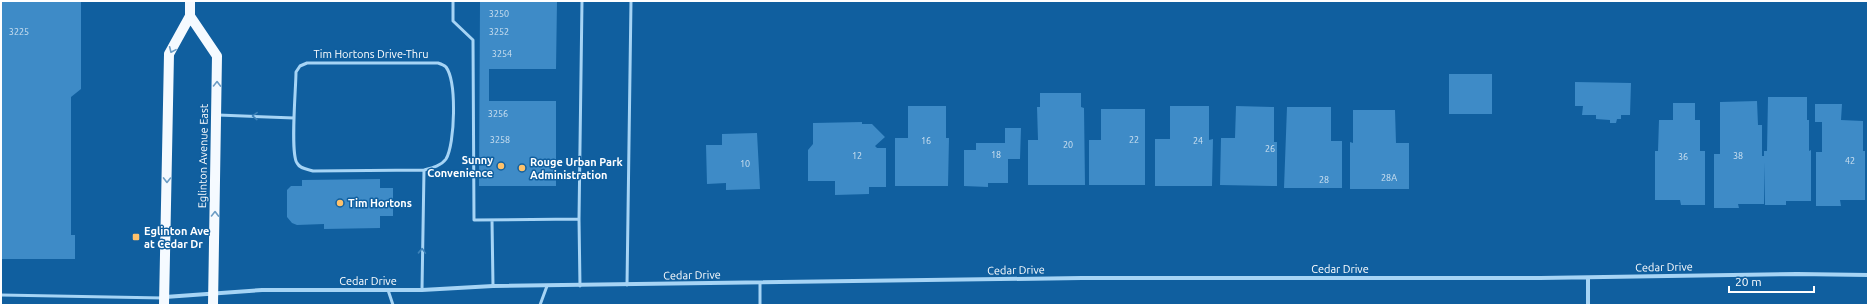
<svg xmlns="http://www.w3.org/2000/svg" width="1869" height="306" font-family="Ubuntu,sans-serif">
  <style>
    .building { fill: #3e8bc7 }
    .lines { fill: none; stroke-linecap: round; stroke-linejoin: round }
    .service { stroke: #a6d4f5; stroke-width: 3 }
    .minor { stroke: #a6d4f5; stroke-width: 4 }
    .primary { stroke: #f5faff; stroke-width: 10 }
    .oneway { stroke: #6c9dc5 }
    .oneway2 { stroke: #3d82b9 }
    .poi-dot { fill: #ffc26b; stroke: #105f9f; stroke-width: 1.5 }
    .labels { text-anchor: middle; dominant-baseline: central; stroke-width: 3; stroke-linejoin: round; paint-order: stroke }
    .number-label { font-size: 9px; fill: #cfe2f1 }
    .street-label { font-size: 11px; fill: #fff; stroke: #105f9f }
    .poi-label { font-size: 11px; font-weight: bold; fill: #fff; stroke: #105f9f; text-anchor: start }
  </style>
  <rect width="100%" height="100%" fill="#105f9f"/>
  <path class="building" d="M1 1H81V89L71 97V235H75V259H1Z
    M480 1H557L556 69H489V101H556V186H479Z
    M1449 74H1492V114H1449Z
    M1575 82 1631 83 1630 115H1621V119H1617L1616 123H1610V120L1596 119V115H1582L1583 106H1575Z
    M1040 93H1081V107L1084 108 1085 185H1028V140H1038L1037 107H1040Z
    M1768 97H1807V120H1809V151L1811 150V201H1786V205H1765L1764 162V204H1738L1739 208H1714V154H1720V102L1757 101 1758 125H1762V156H1764V151H1767Z
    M1673 103H1695V120H1700V151H1705V205H1681L1680 200H1655V151H1658L1659 120H1673Z
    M1815 104H1842L1841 120 1863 121V151H1865V200H1840L1841 206H1816V152H1822V122H1815Z
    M908 106H946V138H949L948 186H895V138H908Z
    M1170 106H1209V140L1213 139 1212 186H1155V139H1170Z
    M1236 106 1274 107V142H1277V186L1220 185 1221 138H1235Z
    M1287 107H1331V141H1342V188H1284Z
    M1101 109H1145V185H1089V140H1101Z
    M1353 110H1395L1396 143H1409V189H1350V142L1353 143Z
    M862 122V124H872L885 137 875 146 877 148H886V187H869V194L835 195V181H808V150L813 144V123Z
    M1005 128H1021L1020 159H1008V183H988V187L964 186V150H976V143H1005Z
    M757 133 760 189 726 190V183L707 184 706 145H722V134Z
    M380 179V188H393V216H380V228L324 229V224L297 225 292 223 287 217V190L291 186H302V180Z"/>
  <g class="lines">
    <path class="service" d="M453 1V21L473 40 474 220 579 219 582 1
      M307 63H438C441 64 444 65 446 67 457 82 455 144 446 159 441 166 432 168 424 170L313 171C307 169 300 169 297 163 290 153 296 88 296 72L300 66Z
      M218 115 294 118
      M579 219 580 286
      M492 220 493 286
      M760 283V305
      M627 285 631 1
      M388 290 393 305
      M422 290 424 170
      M1 295 163 298
      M540 305 547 286"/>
    <path class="minor" d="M1588 278V305
      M165 297 262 290H422L493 286 1082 278H1540L1797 274 1868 275"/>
    <path class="primary" d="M190 16 217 56 213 305
      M164 305 169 54 190 16V1"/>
  </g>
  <defs><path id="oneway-chevron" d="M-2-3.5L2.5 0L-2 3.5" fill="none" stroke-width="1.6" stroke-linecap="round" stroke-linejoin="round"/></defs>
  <g class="oneway">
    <use href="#oneway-chevron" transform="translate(172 50) rotate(114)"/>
    <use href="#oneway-chevron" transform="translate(217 84) rotate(-89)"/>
    <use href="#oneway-chevron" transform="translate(167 180) rotate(91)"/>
    <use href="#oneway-chevron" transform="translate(215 214) rotate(-89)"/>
  </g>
  <g class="oneway2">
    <use href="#oneway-chevron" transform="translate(255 116) rotate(-178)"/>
    <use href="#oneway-chevron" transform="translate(422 251) rotate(-88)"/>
  </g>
  <g class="poi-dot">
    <circle cx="501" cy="166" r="4"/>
    <circle cx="522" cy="168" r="4"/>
    <circle cx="340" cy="203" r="4"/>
    <rect x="132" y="233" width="8" height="8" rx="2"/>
  </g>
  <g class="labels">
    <g class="number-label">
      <text x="499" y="14">3250</text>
      <text x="19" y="32">3225</text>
      <text x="499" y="32">3252</text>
      <text x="502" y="54">3254</text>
      <text x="498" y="114">3256</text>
      <text x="500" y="140">3258</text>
      <text x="1134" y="140">22</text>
      <text x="926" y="141">16</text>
      <text x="1198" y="141">24</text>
      <text x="1068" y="145">20</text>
      <text x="1270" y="149">26</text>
      <text x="996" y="155">18</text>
      <text x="857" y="156">12</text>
      <text x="1738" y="156">38</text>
      <text x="1683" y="157">36</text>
      <text x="1850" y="161">42</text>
      <text x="745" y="164">10</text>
      <text x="1389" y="178">28A</text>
      <text x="1324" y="180">28</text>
    </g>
    <g class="street-label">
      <text x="371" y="54">Tim Hortons Drive-Thru</text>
      <text transform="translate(203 156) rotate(-89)">Eglinton Avenue East</text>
      <text transform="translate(1664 267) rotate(-1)">Cedar Drive</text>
      <text x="1340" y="269">Cedar Drive</text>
      <text transform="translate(1016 270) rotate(-1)">Cedar Drive</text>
      <text transform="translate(692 275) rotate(-1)">Cedar Drive</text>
      <text x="368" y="281">Cedar Drive</text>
    </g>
    <g class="poi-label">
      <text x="493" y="160" text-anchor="end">Sunny<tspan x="493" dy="13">Convenience</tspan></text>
      <text x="530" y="162">Rouge Urban Park<tspan x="530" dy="13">Administration</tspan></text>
      <text x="348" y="203">Tim Hortons</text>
      <text x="144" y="231">Eglinton Ave<tspan x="144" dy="13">at Cedar Dr</tspan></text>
    </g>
  </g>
  <rect width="1869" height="306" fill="none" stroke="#ffffff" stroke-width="4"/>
  <path d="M1729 286v6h85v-6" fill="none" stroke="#ffffff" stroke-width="2"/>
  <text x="1735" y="286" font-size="12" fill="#ffffff" stroke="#105f9f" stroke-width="3" paint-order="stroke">20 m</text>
</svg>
